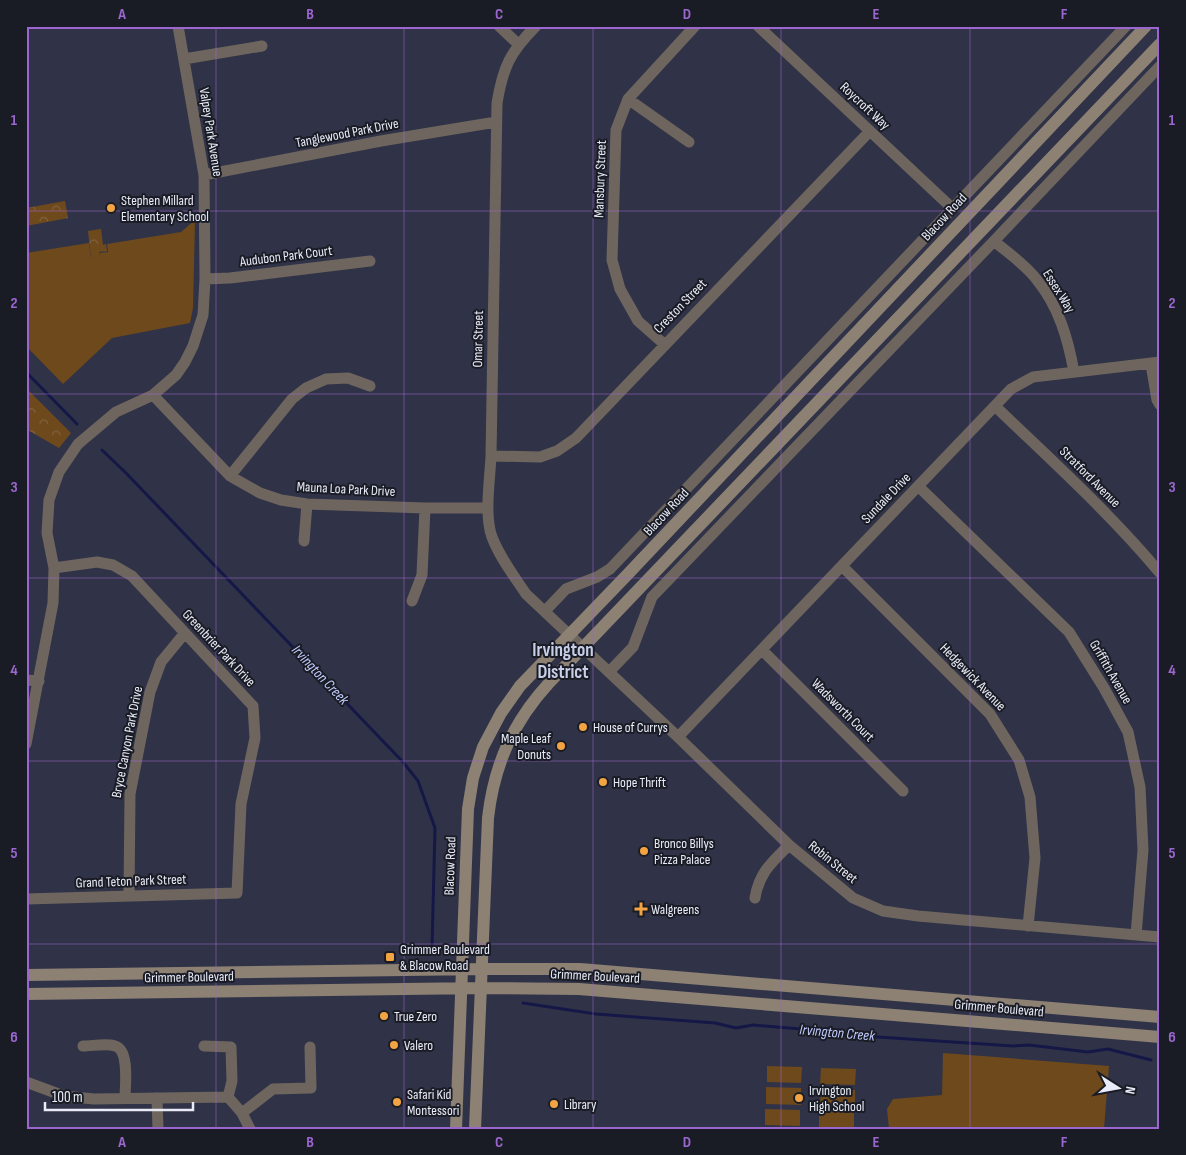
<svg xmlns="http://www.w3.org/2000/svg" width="1186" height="1155" font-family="'Sofia Sans Condensed',sans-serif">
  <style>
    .grass { fill: #6d491c }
    .forest { fill: url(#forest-crowns) }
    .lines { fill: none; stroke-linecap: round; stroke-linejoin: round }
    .stream { stroke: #151847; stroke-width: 3 }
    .minor { stroke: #6e665e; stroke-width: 11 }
    .secondary { stroke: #8d8174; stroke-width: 12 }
    .grid { fill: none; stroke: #9c66d0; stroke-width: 1; stroke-opacity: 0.55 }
    .poi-dot { fill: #f3a442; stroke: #1a1c25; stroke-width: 2 }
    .labels { text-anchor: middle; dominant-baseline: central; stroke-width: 4; stroke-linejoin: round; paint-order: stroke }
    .street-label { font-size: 14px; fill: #e9ecf8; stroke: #1a1c25 }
    .poi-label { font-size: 14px; fill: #e9ecf8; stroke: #1a1c25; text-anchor: start }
    .water-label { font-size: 15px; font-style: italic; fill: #c2ccfe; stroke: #1a1c25 }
    .district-label { font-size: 19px; font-weight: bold; fill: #c8cee7; stroke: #1a1c25 }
    .neatline { fill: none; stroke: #9c66d0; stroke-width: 2 }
    .grid-label { font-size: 16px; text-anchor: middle; font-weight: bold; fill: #9c66d0 }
  </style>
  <defs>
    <pattern id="forest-crowns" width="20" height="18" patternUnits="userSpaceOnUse" patternTransform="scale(1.25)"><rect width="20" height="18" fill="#6d491c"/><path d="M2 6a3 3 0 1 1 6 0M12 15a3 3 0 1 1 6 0" fill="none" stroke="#82633e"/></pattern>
  </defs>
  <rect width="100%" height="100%" fill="#303347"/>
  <path class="grass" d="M195 220 193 308 190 323 112 338 63 384 26 346V253L89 243 91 258 100 256 99 253 108 252 107 244 181 232Z
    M943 1053 1109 1066 1104 1129H889L887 1109 893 1099 942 1095Z
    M767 1066 802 1067 801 1083 767 1082Z
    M821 1068 856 1069 855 1085 820 1084Z
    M766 1087 801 1088V1105L766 1104Z
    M821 1089 855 1090V1106L820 1105Z
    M765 1109 800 1110V1126L765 1125Z
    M819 1111 854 1112V1128L819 1127Z"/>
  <path class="forest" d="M65 201 68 218 26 226V208Z
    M101 229 103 245 106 244 107 251 99 252 100 257 91 258 88 231Z
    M26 388 71 433 59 448 26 429Z"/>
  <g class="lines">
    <path class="stream" d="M26 372 77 424
      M102 450 126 473 403 762 418 781 435 828 432 947
      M523 1003 596 1014 715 1023 736 1028 753 1025 813 1030 833 1034 1013 1046 1029 1045 1088 1052 1108 1049 1151 1060"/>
    <path class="minor" d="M499 26 518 44
      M536 26C510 52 503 67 497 103L491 456C490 479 484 516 492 537 500 558 514 576 526 594L678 737 789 845 853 898 883 911 918 916 1160 937
      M758 26 952 208
      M184 59 262 46
      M628 99 689 142
      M204 175 381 141 496 122
      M994 241C1008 253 1026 265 1037 280 1059 307 1068 339 1074 372
      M205 279 230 278 370 261
      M664 344 638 321 620 289 612 260 616 130 628 99 695 26
      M1151 364 1157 400 1160 405
      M153 395 230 476 260 493 281 500 307 504 425 508H488
      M995 406C1051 460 1110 513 1160 573
      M491 456 540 457 557 451 576 438 870 131
      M230 476 292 399 306 388 326 379 348 378 370 386
      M918 486 1069 632 1104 688 1128 732 1140 787 1143 850 1136 935
      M304 541 307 504
      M842 566 990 714 1019 760 1030 797 1035 858 1028 926
      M412 601 422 575 425 508
      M545 611 566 589 597 577 610 569 1126 26
      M762 650 903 791
      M609 672 633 647 652 597 994 241 1160 66
      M26 680 39 681
      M678 737 1011 389 1033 377 1160 362
      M26 744 53 603 54 568 47 533 49 500 59 472 78 444 116 412 153 395 176 375 185 362 193 346 203 315 205 279 204 175 178 26
      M129 895 130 794 150 692 161 662 184 634
      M755 898C759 873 771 863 789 845
      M26 899 237 893 241 804 255 738 253 706 132 576 113 565 97 562 54 568
      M83 1046C93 1046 106 1043 115 1046 130 1050 125 1086 125 1098
      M204 1046 231 1047 232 1081 228 1097
      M26 1082 64 1096 94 1099 228 1097 242 1113 250 1129
      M157 1098 158 1129
      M242 1113 273 1089 311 1088 310 1047"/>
    <path class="secondary" d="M26 975 481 969H580L1160 1017
      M26 994 480 988 579 989 1160 1037
      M456 1129 468 809 473 778 483 747 501 713 520 686 627 575 1146 26
      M475 1129 488 818C494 765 513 722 549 683L1160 44"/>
  </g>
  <path class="grid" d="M216 26V1129M404 26V1129M593 26V1129M781 26V1129M970 26V1129M26 211H1160M26 394H1160M26 578H1160M26 761H1160M26 944H1160"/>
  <g class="poi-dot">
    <circle cx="111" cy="208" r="5"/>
    <circle cx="583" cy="727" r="5"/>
    <circle cx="561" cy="746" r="5"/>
    <circle cx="603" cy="782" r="5"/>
    <circle cx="644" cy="851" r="5"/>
    <path d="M638.5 901.5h5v5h5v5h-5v5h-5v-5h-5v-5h5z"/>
    <rect x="385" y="952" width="10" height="10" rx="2.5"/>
    <circle cx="384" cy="1016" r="5"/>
    <circle cx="394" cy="1045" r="5"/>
    <circle cx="799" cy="1098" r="5"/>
    <circle cx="397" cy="1102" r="5"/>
    <circle cx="554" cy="1104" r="5"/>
  </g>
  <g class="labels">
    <g class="street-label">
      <text transform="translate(865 106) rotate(43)">Roycroft Way</text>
      <text transform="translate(211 132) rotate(81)">Valpey Park Avenue</text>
      <text transform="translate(347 133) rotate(-11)">Tanglewood Park Drive</text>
      <text transform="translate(600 179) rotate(-88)">Mansbury Street</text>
      <text transform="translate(944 217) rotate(-47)">Blacow Road</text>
      <text transform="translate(286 256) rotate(-7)">Audubon Park Court</text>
      <text transform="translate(1059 291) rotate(58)">Essex Way</text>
      <text transform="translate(680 306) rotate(-46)">Creston Street</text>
      <text transform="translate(478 339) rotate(-89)">Omar Street</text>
      <text transform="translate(1090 477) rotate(45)">Stratford Avenue</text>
      <text transform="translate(346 489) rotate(3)">Mauna Loa Park Drive</text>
      <text transform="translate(886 498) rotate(-46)">Sundale Drive</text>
      <text transform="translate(666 512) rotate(-47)">Blacow Road</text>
      <text transform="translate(219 648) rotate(47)">Greenbrier Park Drive</text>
      <text transform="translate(1111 672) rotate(60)">Griffith Avenue</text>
      <text transform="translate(973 677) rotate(46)">Hedgewick Avenue</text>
      <text transform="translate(843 710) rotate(45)">Wadsworth Court</text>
      <text transform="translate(127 742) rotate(-79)">Bryce Canyon Park Drive</text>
      <text transform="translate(833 862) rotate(39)">Robin Street</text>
      <text transform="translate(450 866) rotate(-88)">Blacow Road</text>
      <text transform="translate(131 881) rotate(-2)">Grand Teton Park Street</text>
      <text transform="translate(595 976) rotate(3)">Grimmer Boulevard</text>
      <text transform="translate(189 977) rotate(-1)">Grimmer Boulevard</text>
      <text transform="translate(999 1008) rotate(5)">Grimmer Boulevard</text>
    </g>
    <g class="poi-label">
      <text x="121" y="200">Stephen Millard<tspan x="121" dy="16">Elementary School</tspan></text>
      <text x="593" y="727">House of Currys</text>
      <text x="551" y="738" text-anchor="end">Maple Leaf<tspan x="551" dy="16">Donuts</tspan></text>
      <text x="613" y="782">Hope Thrift</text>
      <text x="654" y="843">Bronco Billys<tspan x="654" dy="16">Pizza Palace</tspan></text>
      <text x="651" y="909">Walgreens</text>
      <text x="400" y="949">Grimmer Boulevard<tspan x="400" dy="16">&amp; Blacow Road</tspan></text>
      <text x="394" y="1016">True Zero</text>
      <text x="404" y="1045">Valero</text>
      <text x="809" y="1090">Irvington<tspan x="809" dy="16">High School</tspan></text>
      <text x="407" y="1094">Safari Kid<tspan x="407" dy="16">Montessori</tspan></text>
      <text x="564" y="1104">Library</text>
    </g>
    <g class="water-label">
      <text transform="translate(320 675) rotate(47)">Irvington Creek</text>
      <text transform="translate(837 1033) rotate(5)">Irvington Creek</text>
    </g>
    <g class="district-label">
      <text x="563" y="650">Irvington<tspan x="563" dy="22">District</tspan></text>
    </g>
  </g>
  <rect width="1186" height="1155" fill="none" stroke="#1a1c25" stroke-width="55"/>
  <g transform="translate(1118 1088) rotate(101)" stroke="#1a1c25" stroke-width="4" paint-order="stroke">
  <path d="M0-4L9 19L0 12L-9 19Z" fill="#e9ecf8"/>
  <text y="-8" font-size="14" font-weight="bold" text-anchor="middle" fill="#e9ecf8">N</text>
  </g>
  <path d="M45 1102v8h148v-8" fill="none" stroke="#e9ecf8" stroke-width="2.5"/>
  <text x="52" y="1102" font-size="15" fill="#e9ecf8" stroke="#1a1c25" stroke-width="4" paint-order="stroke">100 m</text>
  <rect x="28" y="28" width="1130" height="1100" class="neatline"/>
  <g class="grid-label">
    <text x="122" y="19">A</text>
    <text x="310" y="19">B</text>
    <text x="499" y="19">C</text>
    <text x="687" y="19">D</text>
    <text x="876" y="19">E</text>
    <text x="1064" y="19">F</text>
    <text x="14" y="125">1</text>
    <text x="1172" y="125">1</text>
    <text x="14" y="308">2</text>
    <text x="1172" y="308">2</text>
    <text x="14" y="492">3</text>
    <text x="1172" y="492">3</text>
    <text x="14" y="675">4</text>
    <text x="1172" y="675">4</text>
    <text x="14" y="858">5</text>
    <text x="1172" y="858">5</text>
    <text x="14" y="1042">6</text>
    <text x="1172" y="1042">6</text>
    <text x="122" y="1147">A</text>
    <text x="310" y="1147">B</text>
    <text x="499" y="1147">C</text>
    <text x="687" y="1147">D</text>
    <text x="876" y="1147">E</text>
    <text x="1064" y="1147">F</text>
  </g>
</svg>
